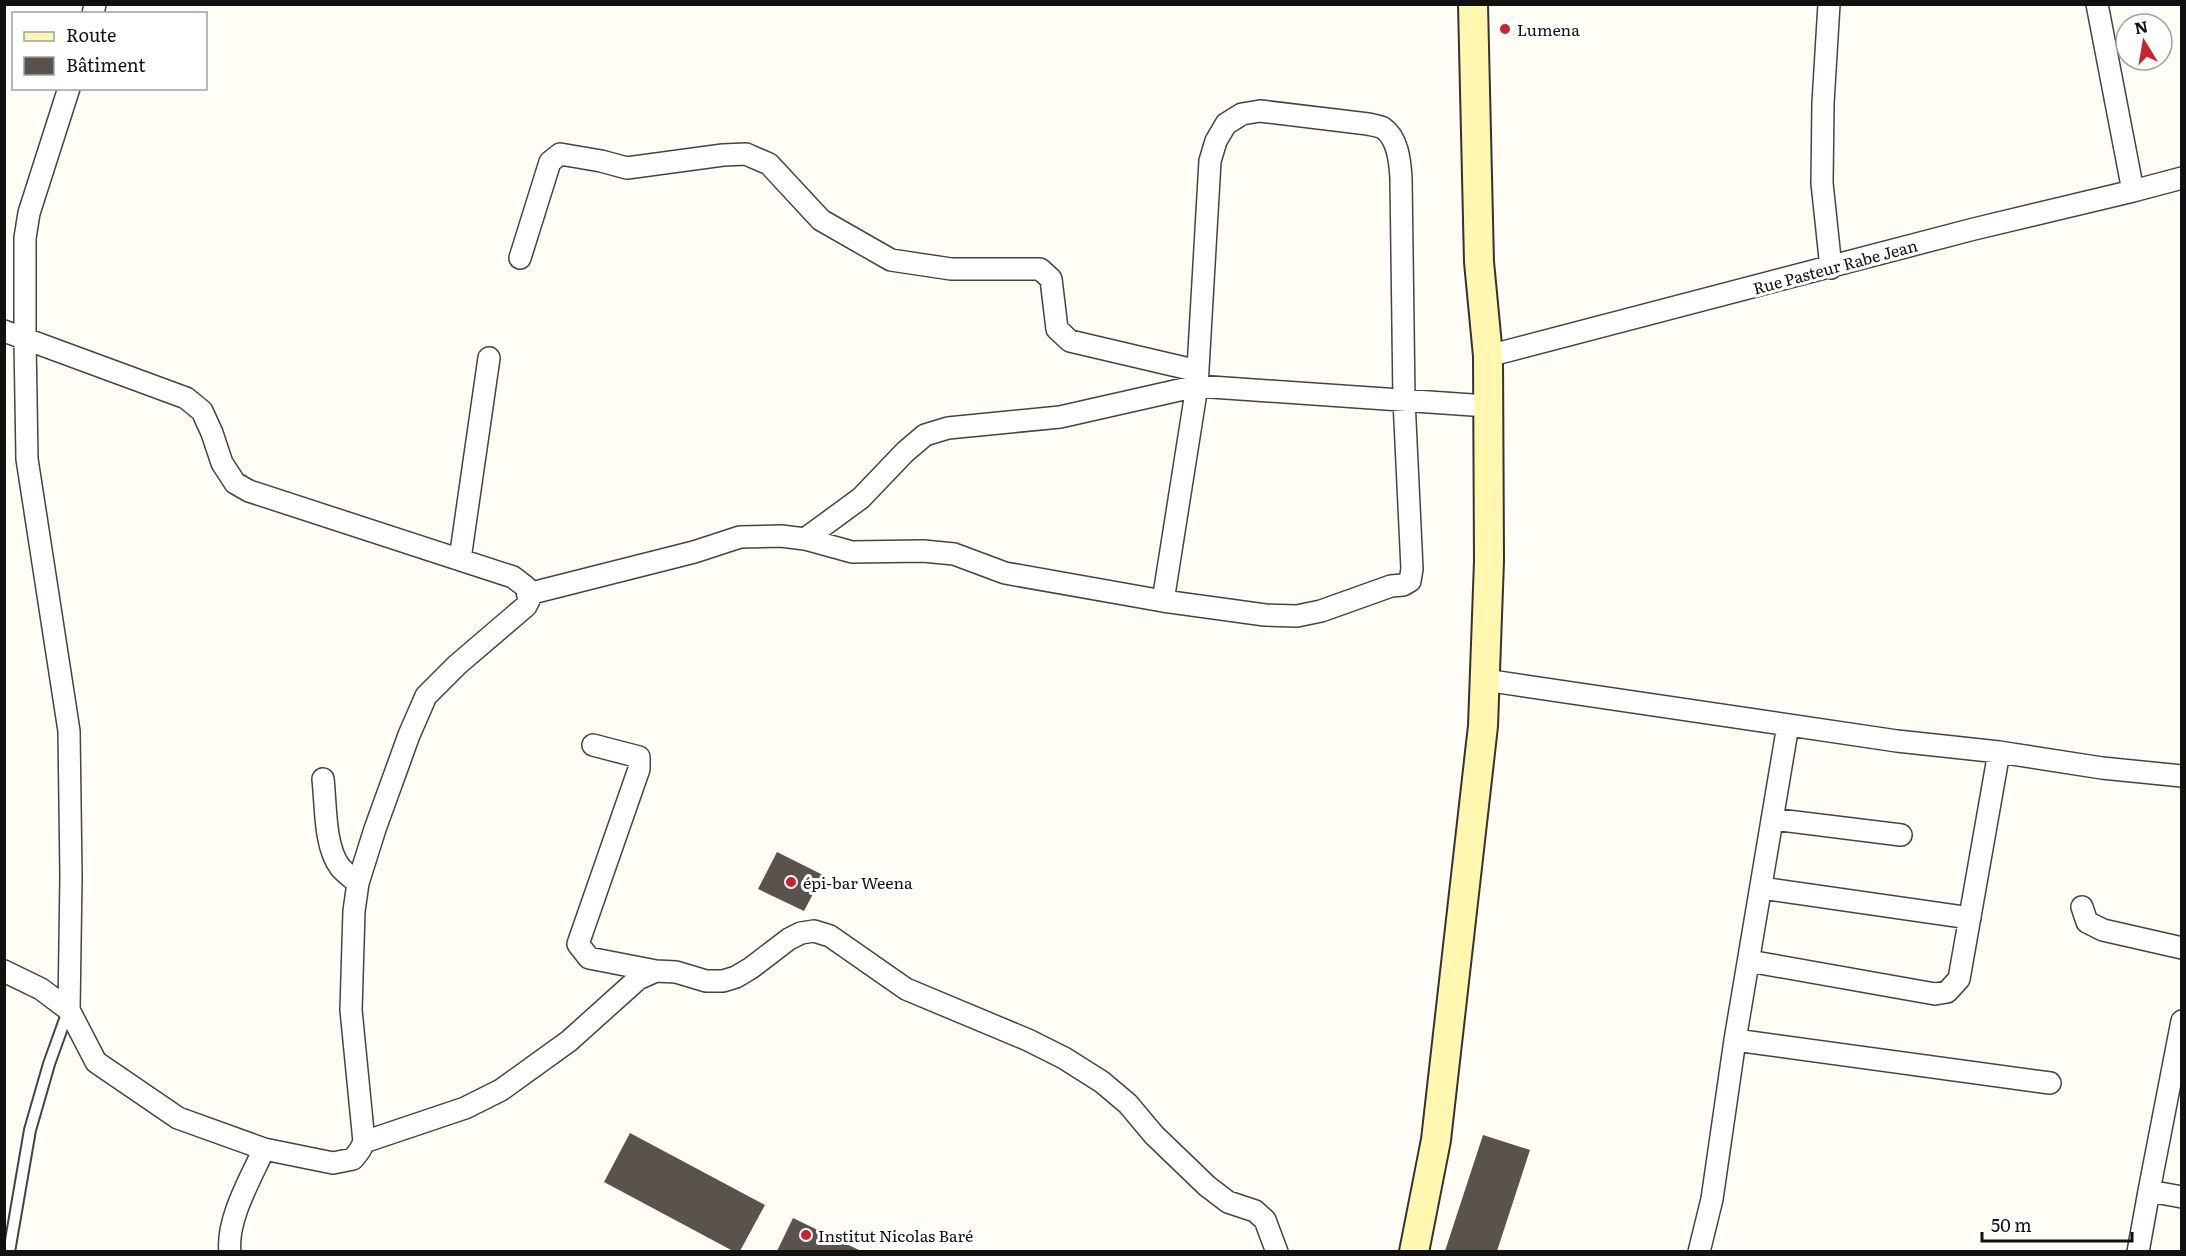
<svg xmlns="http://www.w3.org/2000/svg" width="2186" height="1256" font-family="Literata,serif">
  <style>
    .building { fill: #5a524d }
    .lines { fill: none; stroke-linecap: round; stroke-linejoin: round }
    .service-casing { stroke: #444; stroke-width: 14 }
    .minor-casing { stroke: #444; stroke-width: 24 }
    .secondary-casing { stroke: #333; stroke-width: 32 }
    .service { stroke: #fff; stroke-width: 10 }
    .minor { stroke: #fff; stroke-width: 21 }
    .secondary { stroke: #fff6b0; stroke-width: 28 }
    .poi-dot { fill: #c4262e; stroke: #fff; stroke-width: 2 }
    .labels { text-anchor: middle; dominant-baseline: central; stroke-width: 6; stroke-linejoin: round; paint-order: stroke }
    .poi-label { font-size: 16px; fill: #111; stroke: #fff; text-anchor: start }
    .street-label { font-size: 16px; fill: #111; stroke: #fff }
  </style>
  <rect width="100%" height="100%" fill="#fffdf5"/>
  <path class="building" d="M777 852 823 875 804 911 758 889Z
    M630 1133 765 1205 740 1251H733L604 1182Z
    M1483 1135 1530 1150 1497 1251H1445Z
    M793 1218 861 1251H777Z"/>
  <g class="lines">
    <g class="service-casing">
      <path id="service" d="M9 1252 30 1130 49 1064 68 1011"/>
    </g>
    <g class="minor-casing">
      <path id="minor" d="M1829 4 1823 103 1822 183 1831 268
        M2097 4 2133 191
        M93 14 95 4
        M520 258 550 162 560 154 601 161 627 168 723 155 746 154 769 164 821 220 891 260 951 269H1040L1051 279 1057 329 1070 341 1198 371
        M4 331 186 398 202 411 212 433 222 463 235 483 249 491 513 577 526 587 529 600 526 606 457 665 426 696 409 735 375 829 358 883 354 911 351 1010 364 1142 360 1150 353 1159 333 1163 264 1149 178 1118 96 1062 69 1010 41 989 4 971
        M1488 356 1974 229 2133 191 2182 178
        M460 559 489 358
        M528 594 694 552 740 537 781 536 805 539 852 552 923 551 954 554 1005 573 1163 601 1265 615 1297 616 1321 611 1391 586 1403 585 1410 581 1412 569 1404 400 1401 178C1400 162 1398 138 1383 128 1379 126 1372 125 1368 124L1260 111 1242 114 1226 124 1216 141 1210 161 1197 386 1060 417 948 428 925 435 905 452 861 498 805 539
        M1163 601 1197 386 1487 406
        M1485 680 1897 741 1999 752 2102 768 2182 776
        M593 745 639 757V769L578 944 589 958 656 971
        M323 779C326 804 324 846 340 867 345 873 352 878 358 883
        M1772 819 1901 835
        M1761 888 1970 918
        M2082 907 2087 922 2103 930 2182 948
        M1749 961 1935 994 1947 992 1959 979 1999 752
        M69 1010 71 876 69 731 27 459 25 340V238L29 213 69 88
        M2182 1021 2149 1191 2182 1197
        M1735 1040 2050 1083
        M364 1142 465 1108 501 1090 569 1041 638 979 656 971 676 972 706 981H723L736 977 751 968 789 939 801 933 814 931 830 936 906 989 1028 1040 1064 1058 1102 1082 1128 1104 1154 1135 1207 1186 1228 1202 1255 1211 1265 1220 1277 1252
        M230 1252C226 1220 251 1178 264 1149
        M1699 1252 1712 1199 1735 1040 1788 725
        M2138 1252 2149 1191"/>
    </g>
    <g class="secondary-casing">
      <path id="secondary" d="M1414 1252 1436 1140 1483 726 1489 561 1488 356 1479 262 1473 4"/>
    </g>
    <use href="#service" class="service"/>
    <use href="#minor" class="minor"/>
    <use href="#secondary" class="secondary"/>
  </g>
  <g class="poi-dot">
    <circle cx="1505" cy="29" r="6"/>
    <circle cx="791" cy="882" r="6"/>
    <circle cx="806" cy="1235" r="6"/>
  </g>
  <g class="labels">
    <g class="poi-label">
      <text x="1517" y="29">Lumena</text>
      <text x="803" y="882">épi-bar Weena</text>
      <text x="818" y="1235">Institut Nicolas Baré</text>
    </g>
    <g class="street-label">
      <text transform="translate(1835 266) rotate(-15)">Rue Pasteur Rabe Jean</text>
    </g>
  </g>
  <rect width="2186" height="1256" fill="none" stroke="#111111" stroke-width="12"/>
  <rect x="12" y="12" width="195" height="78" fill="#ffffff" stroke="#a0a0a0" stroke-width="1.5"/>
  <rect x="24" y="32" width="30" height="9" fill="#fff6b0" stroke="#a0a0a0" stroke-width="1.5"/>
  <text x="66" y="42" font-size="18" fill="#111111">Route</text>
  <rect x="24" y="57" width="30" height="18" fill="#5a524d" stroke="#a0a0a0" stroke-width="1.5"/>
  <text x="66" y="72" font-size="18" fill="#111111">Bâtiment</text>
  <g transform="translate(2144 42) rotate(349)"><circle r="28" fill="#ffffff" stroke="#a0a0a0" stroke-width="1.5"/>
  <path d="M0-4.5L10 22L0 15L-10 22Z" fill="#c4262e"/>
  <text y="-9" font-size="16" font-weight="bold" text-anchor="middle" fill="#111111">N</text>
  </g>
  <path d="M1982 1232v9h150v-9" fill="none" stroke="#111111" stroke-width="3"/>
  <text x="1991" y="1232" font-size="18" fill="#111111" stroke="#ffffff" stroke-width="4.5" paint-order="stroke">50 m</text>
</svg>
